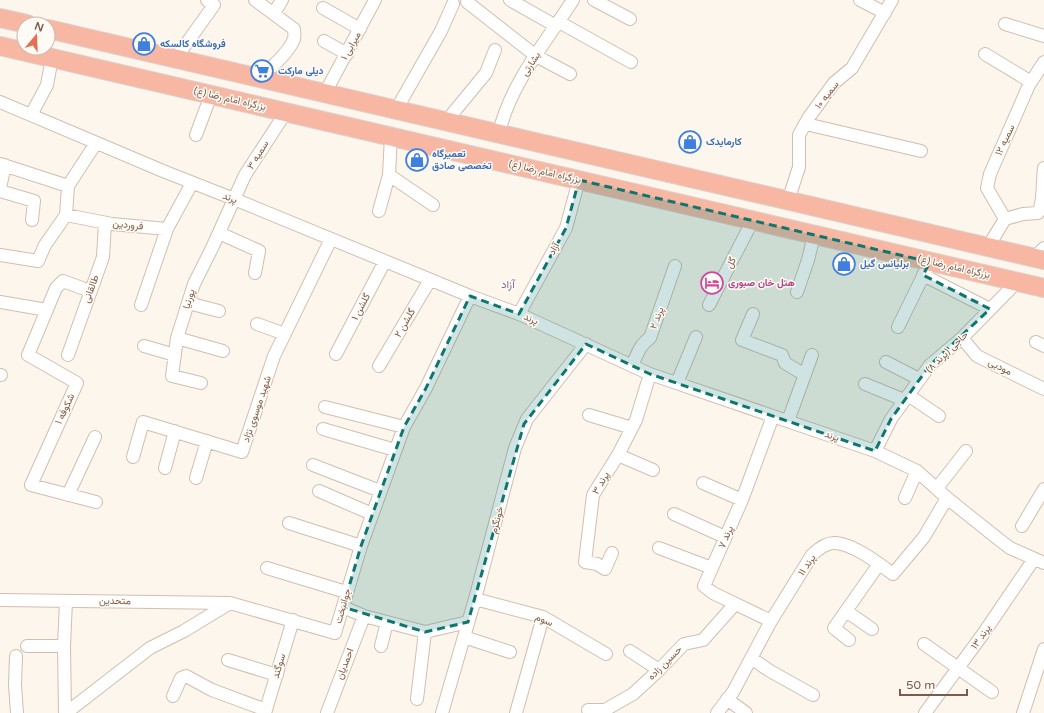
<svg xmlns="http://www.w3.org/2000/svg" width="1044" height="713" font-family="'Varela Round',Vazirmatn,sans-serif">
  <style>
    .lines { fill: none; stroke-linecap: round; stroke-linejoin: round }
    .minor-casing { stroke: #d1beb0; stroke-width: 14 }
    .highway-casing { stroke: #dad1cd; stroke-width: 20 }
    .minor { stroke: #fff; stroke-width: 12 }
    .highway { stroke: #f7b7a3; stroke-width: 18 }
    .marked { fill: #0f766e; fill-opacity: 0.2; stroke: #0f766e; stroke-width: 3; stroke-dasharray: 8 5; stroke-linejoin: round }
    .labels { text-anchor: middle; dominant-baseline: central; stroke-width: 3; stroke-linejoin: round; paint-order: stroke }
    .shop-label { font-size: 10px; font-weight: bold; fill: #366cbe; stroke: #fffaf3; text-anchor: start }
    .street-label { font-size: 10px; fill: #7a5c4d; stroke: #fffaf3 }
    .hotel-label { font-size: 10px; font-weight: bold; fill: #b23c85; stroke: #fffaf3; text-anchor: start }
    .neighbourhood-label { font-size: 11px; fill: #846695; stroke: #fffaf3 }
  </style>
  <rect width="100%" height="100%" fill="#fdf6ec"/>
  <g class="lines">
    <g class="minor-casing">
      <path id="minor" d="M255 0 294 29C294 32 295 36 294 39 289 52 270 69 259 78
        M510 0 556 26
        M594 0 630 19
        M860 0 885 13
        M467 2 536 56 570 74
        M323 8 360 29
        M274 13 282 0
        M559 22 631 62
        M1005 24 1044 36
        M324 41 347 54
        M985 54 1031 82
        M176 58 214 5 207 0
        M325 93 375 0
        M0 102 163 171 234 199 470 296 519 314 650 374 875 451 917 471 947 498 997 538 1010 548 1044 563
        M396 110 441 31 453 4
        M31 115 47 85 52 58
        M447 122 453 113 486 73 495 50
        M806 124 921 151
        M499 133C510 84 546 42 573 0
        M196 135 211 95
        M0 164 68 186 66 215 112 224 167 229 192 183
        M389 175 433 205
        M68 186 96 143
        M0 188 5 165
        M0 191 34 201 32 220
        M788 201 799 167V135L809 117 834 83 852 68 892 0
        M379 211 389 175 391 136
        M1005 219 987 188 990 174 1029 85 1044 62
        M219 233 259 251 255 273
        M988 247 1005 219 1023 214 1038 213C1044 203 1042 182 1044 168
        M0 255 38 261 45 245 66 215
        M1034 258 1044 248
        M923 275 990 309
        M90 291 63 281 56 288 28 355 77 383 31 485 96 502
        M797 292 808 260 814 235
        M0 302 47 310
        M188 303 219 311
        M141 305 167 229
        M709 305 753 220
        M519 314 566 228 579 180
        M753 314 742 340 782 355 785 363 805 375
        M257 324 285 334
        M898 327 927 268
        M177 338 223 351
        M962 338 977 356 1044 389
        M1036 342 1044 346
        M144 346 175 355
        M336 354 385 261
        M68 355 103 257 105 223
        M886 362 919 379
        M379 366 430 280
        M632 366C637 355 640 344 650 338L675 266
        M0 375H1
        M201 383 172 376 177 338 194 284 212 248 245 175 286 112
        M677 383 696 337
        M865 384 904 400
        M908 395 939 416
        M325 407 404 427
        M589 415 632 428
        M788 421 812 355
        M323 429 395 450
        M875 451 891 419 930 365 962 338 1017 282
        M618 455 653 470
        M133 457 143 422 242 452 274 356 331 239
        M313 465 380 491
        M165 468 175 431
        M196 478 207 441
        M703 483 742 500
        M937 488 966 451
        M319 491 372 514
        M68 495 95 437
        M905 498 917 471
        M674 514 725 537
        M289 523 361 546
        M1022 526 1044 489
        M659 548 712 568
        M612 553 605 569 597 564 585 562 593 495 618 455 636 420 650 374
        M267 568 346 592
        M475 599 543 617 606 654
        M0 600 230 603 335 633 361 546 404 427 426 388 470 296
        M343 607 364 616 425 632 468 622
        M846 611 872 629
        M771 621 713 593 704 586 742 500 773 416
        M464 637 510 652
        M849 640 834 628 879 564
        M924 644 992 692
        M27 646H64
        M381 646 387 622
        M630 651 659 670
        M16 656 15 685 17 713
        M751 658 770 671 813 695
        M228 660 277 675
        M173 696 181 678 186 676 212 690 266 710
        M417 699 425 632
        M727 699 746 713
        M588 710H605L633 694 659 670 684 644 703 640 735 604
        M65 713 64 646 66 601
        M66 713 150 648 184 631 230 603
        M265 713 293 620
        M327 713 364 616
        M442 713 475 599 515 448 527 419 586 344
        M516 713 543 617
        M717 713 733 692 771 621 812 555C818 549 827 542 836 543 855 545 878 563 893 574L924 537 947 498
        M925 713 983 634 1034 559
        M1023 713 1044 649"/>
    </g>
    <g class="highway-casing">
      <path id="highway" d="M0 18 27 24
        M48 29 1044 260
        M0 46 1044 288"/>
    </g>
    <use href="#minor" class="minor"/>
    <use href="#highway" class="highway"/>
  </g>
  <path class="marked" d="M579 180 930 262 923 275 990 309 930 365 891 419 875 451 650 374 586 344 524 424 468 622 425 632 343 607 361 546 404 427 426 388 470 296 519 314 566 228Z"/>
  <defs>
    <g id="shop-ring" transform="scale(1.15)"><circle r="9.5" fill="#fffaf3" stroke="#3f7fe0" stroke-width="1.5"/><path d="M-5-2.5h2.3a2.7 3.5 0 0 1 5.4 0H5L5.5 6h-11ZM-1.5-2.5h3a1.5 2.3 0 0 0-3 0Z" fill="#3f7fe0"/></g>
    <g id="supermarket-ring" transform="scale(1.15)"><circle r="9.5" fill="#fffaf3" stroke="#3f7fe0" stroke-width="1.5"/><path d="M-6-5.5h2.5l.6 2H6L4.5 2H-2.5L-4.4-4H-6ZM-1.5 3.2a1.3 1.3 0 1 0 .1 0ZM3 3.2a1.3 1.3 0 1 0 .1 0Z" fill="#3f7fe0"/></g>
    <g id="hotel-ring" transform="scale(1.15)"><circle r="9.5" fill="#fffaf3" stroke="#d1479c" stroke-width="1.5"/><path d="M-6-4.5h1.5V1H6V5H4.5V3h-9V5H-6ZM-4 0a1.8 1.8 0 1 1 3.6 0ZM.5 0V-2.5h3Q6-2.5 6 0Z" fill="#d1479c"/></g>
  </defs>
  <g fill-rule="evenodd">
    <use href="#shop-ring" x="144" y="44"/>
    <use href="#supermarket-ring" x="262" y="71"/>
    <use href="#shop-ring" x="690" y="142"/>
    <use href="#shop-ring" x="417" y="160"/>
    <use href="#shop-ring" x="844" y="264"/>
    <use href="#hotel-ring" x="712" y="283"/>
  </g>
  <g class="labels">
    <g class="shop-label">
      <text x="160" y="44">فروشگاه کالسکه</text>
      <text x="278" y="71">دیلی مارکت</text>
      <text x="706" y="142">کارمایدک</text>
      <text x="432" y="154">تعمیرگاه<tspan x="432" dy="12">تخصصی صادق</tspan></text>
      <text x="860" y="264">برلیانس گیل</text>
    </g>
    <g class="street-label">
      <text transform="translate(351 46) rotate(-61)">میرابی ۱</text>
      <text transform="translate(531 64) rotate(-57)">بشارتی</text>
      <text transform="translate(827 95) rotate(-52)">سمیه ۱۰</text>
      <text transform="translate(230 99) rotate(13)">بزرگراه امام رضا (ع)</text>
      <text transform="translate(1005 140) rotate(-65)">سمیه ۱۲</text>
      <text transform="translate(258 155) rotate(-58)">سمیه ۳</text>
      <text transform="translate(545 172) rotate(13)">بزرگراه امام رضا (ع)</text>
      <text transform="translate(230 198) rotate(21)">پرند</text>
      <text transform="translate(128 225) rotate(6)">فروردین</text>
      <text transform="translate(554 249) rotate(-61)">آزاد</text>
      <text transform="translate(731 263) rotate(-63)">گل</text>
      <text transform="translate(954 267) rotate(13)">بزرگراه امام رضا (ع)</text>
      <text transform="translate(91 289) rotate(-70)">طالقانی</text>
      <text transform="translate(189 299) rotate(-73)">پورنیا</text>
      <text transform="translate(361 307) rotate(-62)">گلشن ۱</text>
      <text transform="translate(657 318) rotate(-70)">پرند ۲</text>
      <text transform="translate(531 319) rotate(24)">پرند</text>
      <text transform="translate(405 323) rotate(-60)">گلشن ۲</text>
      <text transform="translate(947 352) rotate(-44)">حاجی (پرند ۸)</text>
      <text transform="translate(1000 367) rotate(27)">مودبی</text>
      <text transform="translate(65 409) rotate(-65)">شکوفه ۱</text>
      <text transform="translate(257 409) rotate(-71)">شهید موسوی نژاد</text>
      <text transform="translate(832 436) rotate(19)">پرند</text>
      <text transform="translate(601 483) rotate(-60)">پرند ۳</text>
      <text transform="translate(497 520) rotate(-75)">خونگرم</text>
      <text transform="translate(726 537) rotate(-67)">پرند ۷</text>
      <text transform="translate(807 565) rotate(-56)">پرند ۱۱</text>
      <text transform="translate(115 601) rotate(1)">متحدین</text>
      <text transform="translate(343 606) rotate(-74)">جوانبخت</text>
      <text transform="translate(544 620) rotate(23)">سوم</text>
      <text transform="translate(981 637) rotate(-55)">پرند ۱۳</text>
      <text transform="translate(665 663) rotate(-45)">حسین زاده</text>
      <text transform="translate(345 664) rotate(-69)">احمدیان</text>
      <text transform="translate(279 666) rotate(-74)">سوگند</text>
    </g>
    <g class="hotel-label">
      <text x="728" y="283">هتل خان صبوری</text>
    </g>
    <g class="neighbourhood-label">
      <text x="508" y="284">آزاد</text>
    </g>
  </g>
  <g transform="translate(36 36) rotate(19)"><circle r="19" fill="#fffaf3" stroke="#cabbb1"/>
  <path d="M0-3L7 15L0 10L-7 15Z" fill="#e76f51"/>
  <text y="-6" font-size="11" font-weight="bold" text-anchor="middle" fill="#7a5c4d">N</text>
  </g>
  <path d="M900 689v6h67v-6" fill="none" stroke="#7a5c4d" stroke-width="2"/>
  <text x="906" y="689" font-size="12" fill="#7a5c4d" stroke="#fffaf3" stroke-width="3" paint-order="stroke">50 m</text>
</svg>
